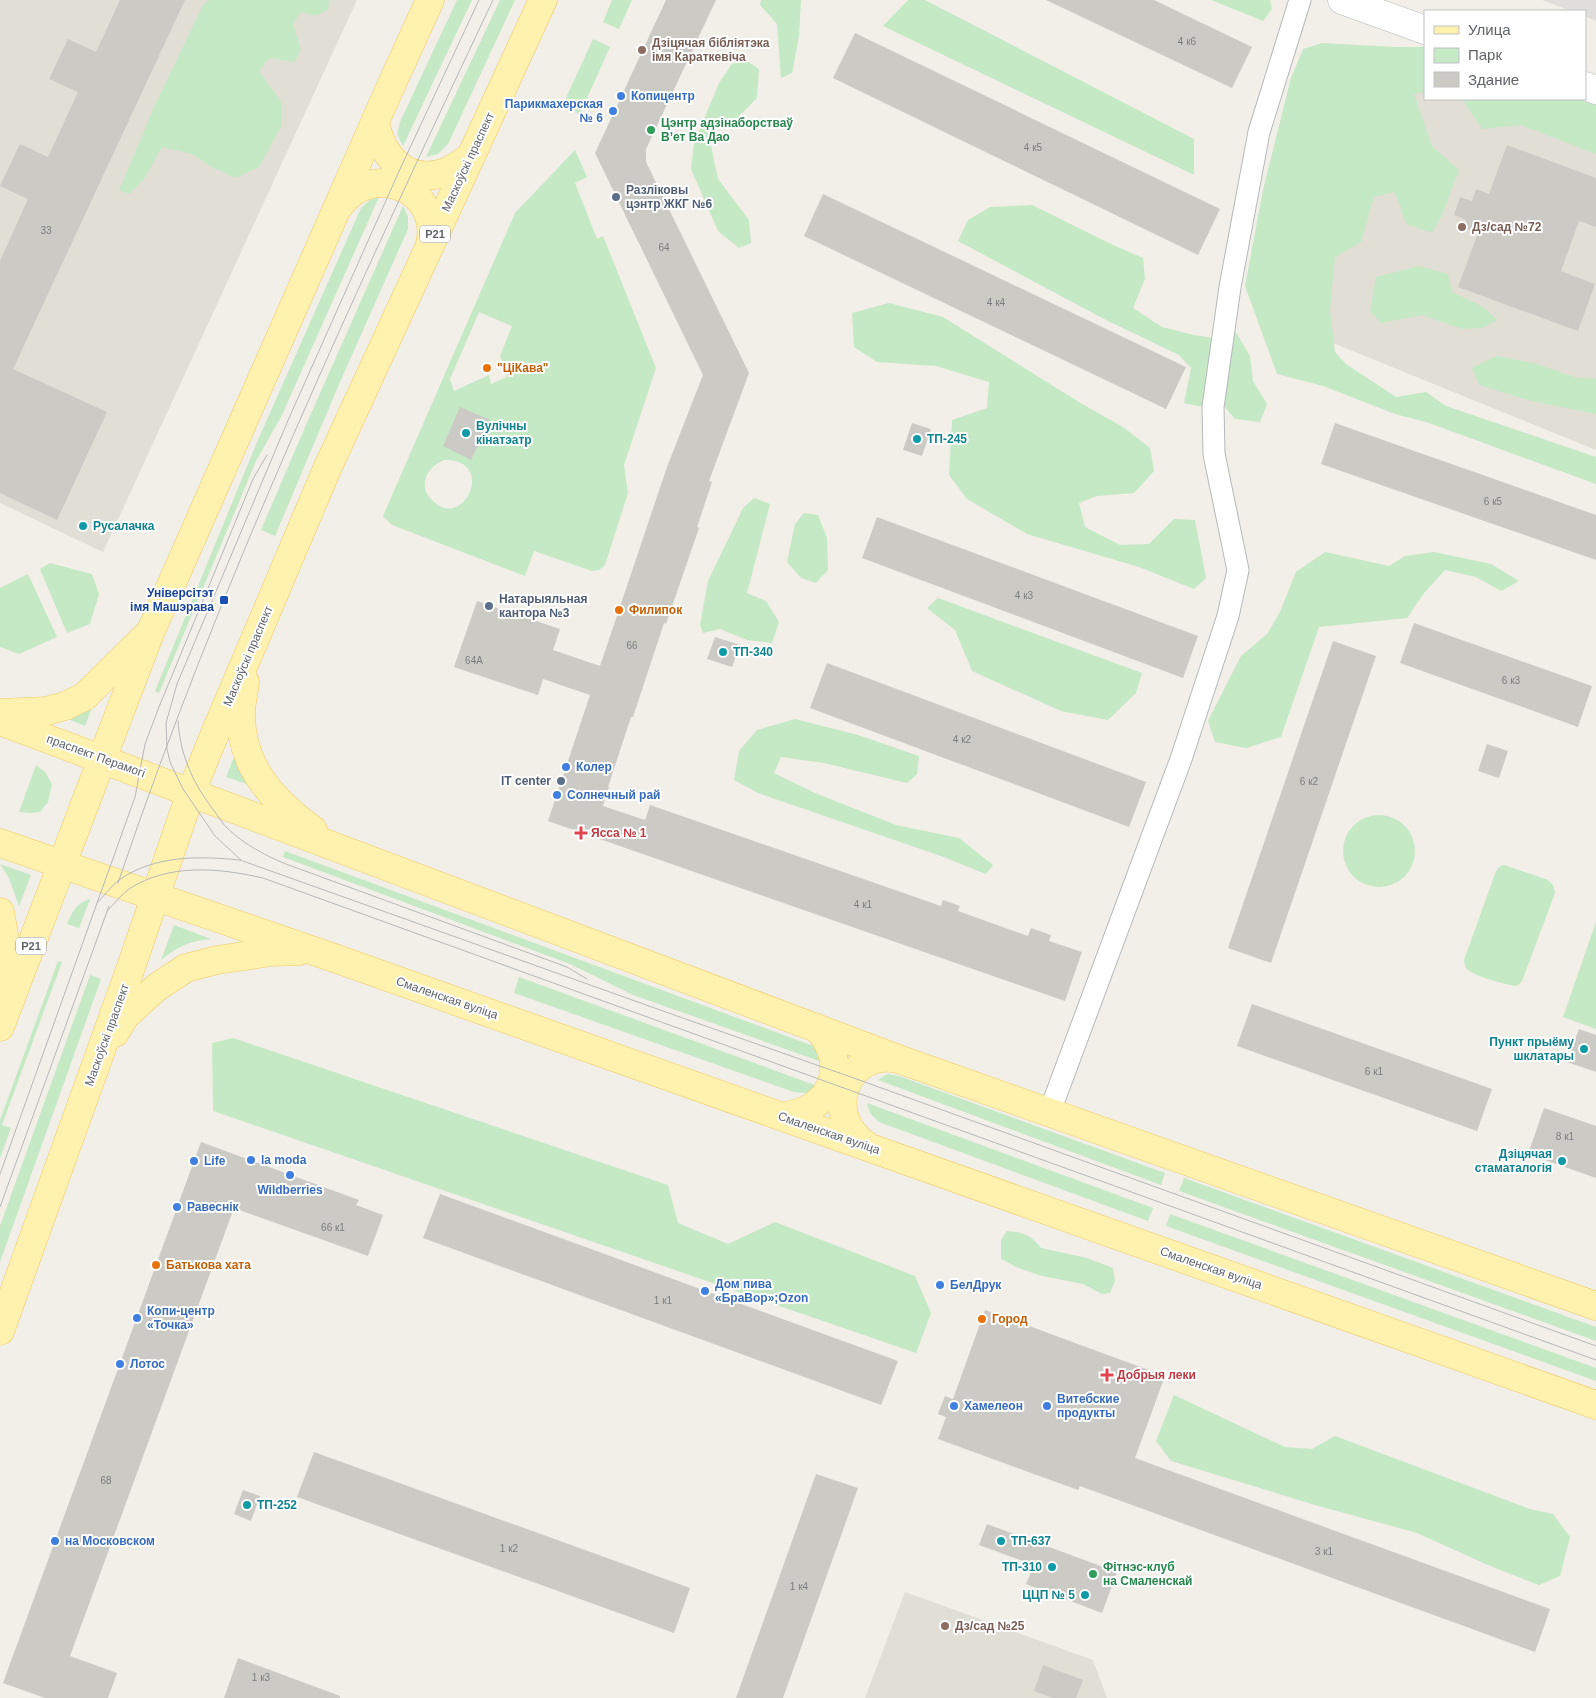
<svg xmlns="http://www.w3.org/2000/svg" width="1596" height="1698" font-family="Arial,sans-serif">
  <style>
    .industrial { fill: #e0deda }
    .education { fill: #e1ded6 }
    .green { fill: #c5e8c5; fill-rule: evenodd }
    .building { fill: #cccac5 }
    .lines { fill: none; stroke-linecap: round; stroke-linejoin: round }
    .street-casing { stroke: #b5b8bc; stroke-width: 23 }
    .secondary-casing { stroke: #b6babf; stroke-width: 29 }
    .primary-casing { stroke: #f2c960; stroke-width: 29 }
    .street { stroke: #fff; stroke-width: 21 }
    .secondary { stroke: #fff; stroke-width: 28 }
    .primary { stroke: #fff2af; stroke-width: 28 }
    .tram { stroke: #b6b7b8; stroke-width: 1 }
    .education-dot { fill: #8d6e63; stroke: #fff; stroke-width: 2 }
    .shop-dot { fill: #3f7fe0; stroke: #fff; stroke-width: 2 }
    .leisure-dot { fill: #2e9e5b; stroke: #fff; stroke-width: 2 }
    .service-dot { fill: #5c6f8a; stroke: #fff; stroke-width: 2 }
    .food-dot { fill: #e8710a; stroke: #fff; stroke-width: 2 }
    .culture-dot { fill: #0f9aa8; stroke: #fff; stroke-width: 2 }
    .transit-dot { fill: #1a4fb4; stroke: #fff; stroke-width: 2 }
    .health-dot { fill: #e0444e; stroke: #fff; stroke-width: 2 }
    .labels { text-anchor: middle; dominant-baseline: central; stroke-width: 4; stroke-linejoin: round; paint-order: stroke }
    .number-label { font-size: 10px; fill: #7a7d7f }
    .shield { fill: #fff; stroke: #8f9295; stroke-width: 1 }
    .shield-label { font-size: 11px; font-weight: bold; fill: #5f6368 }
    .education-label { font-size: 12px; font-weight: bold; fill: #785e54; stroke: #fff; text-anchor: start }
    .shop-label { font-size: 12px; font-weight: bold; fill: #366cbe; stroke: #fff; text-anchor: start }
    .leisure-label { font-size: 12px; font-weight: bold; fill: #27864d; stroke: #fff; text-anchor: start }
    .street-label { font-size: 12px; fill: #5f6368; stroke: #fff }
    .service-label { font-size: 12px; font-weight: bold; fill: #4e5e75; stroke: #fff; text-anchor: start }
    .food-label { font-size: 12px; font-weight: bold; fill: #c56008; stroke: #fff; text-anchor: start }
    .culture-label { font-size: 12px; font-weight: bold; fill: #0d838f; stroke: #fff; text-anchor: start }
    .transit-label { font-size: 12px; font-weight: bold; fill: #164399; stroke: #fff; text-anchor: end }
    .health-label { font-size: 12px; font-weight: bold; fill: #be3a42; stroke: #fff; text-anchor: start }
  </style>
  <rect width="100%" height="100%" fill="#f1efe8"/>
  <path class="industrial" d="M1542 0H1596V21L1585 16V11H1571Z"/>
  <path class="education" d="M0 0H357L103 552 0 503Z
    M1425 68V99H1511L1596 129V450L1291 326Z
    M905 1592 1093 1660 1107 1698H865Z"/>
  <path class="green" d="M209 0H329L328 10 316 16 301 12 293 24 301 50 294 62 269 58 259 71 281 101V126L259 167 236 178 211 167 192 154 162 147 144 179 129 194 119 190 155 105 203 5Z
    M457 0H472L403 146 397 134 400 122Z
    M500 0H515L448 144 438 154 426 157Z
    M612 0H632L619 29 603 22Z
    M761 0H801L799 36 792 73 781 78 777 24 760 5Z
    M908 0H925L1194 139V175L883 26Z
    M1211 0H1270L1272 9 1263 21Z
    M593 39 610 47 579 116 566 98Z
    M1322 43 1395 47H1425V92L1414 94 1432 146 1459 170 1442 215 1432 233 1406 224 1395 192 1374 197 1361 242 1335 257 1330 310 1335 352 1346 364 1396 397 1426 392 1446 406 1596 457V484L1429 423 1395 414 1323 386 1277 374 1245 286 1263 190 1291 78 1303 49Z
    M744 59 759 69 757 98 737 118 716 125 709 137 718 179 749 220 751 243 739 248 718 231 691 169 694 143 719 83 732 64Z
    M1462 99H1578L1596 105V154L1520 125 1482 129Z
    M575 150 587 177 575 183 597 239 603 236 656 368 624 465 628 493 605 565 599 570 592 571 534 551 525 576 392 525 383 516 515 213ZM479 312 512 326 500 356 507 377 491 384 489 375 454 391 450 379ZM444 460C498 459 463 533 432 500 417 486 427 467 444 460Z
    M379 197 282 415 256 461 159 693 155 691 257 442 361 208 370 200Z
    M1032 205 1113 245 1143 258 1145 279 1133 308 1162 327 1194 335 1214 338 1203 407 1184 403 1191 368 1179 355 1104 319 958 241 968 220 990 207Z
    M403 206 408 217V229L340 382 275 536 261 530 306 425Z
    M1418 266 1448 274 1452 292 1483 307 1497 320 1483 328 1462 329 1422 315 1381 323 1370 312 1376 277Z
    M889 303 943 317 1082 404 1123 427 1150 448 1154 471 1134 493 1097 496 1079 503 1085 527 1120 545 1149 544 1174 519 1195 520 1206 578 1194 589 1139 567 1027 534 967 499 949 475 952 420 987 408 989 382 936 366 877 362 854 347 852 313Z
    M1234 329 1250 356 1253 381 1267 404 1260 422 1235 419 1223 405Z
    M1496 356 1534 363 1577 378 1596 379V414L1531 401 1479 385 1472 368Z
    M754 498 770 504 747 593 766 601 779 622 772 643 747 640 720 629 703 633 700 625 708 581 743 508Z
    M804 513 818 515 827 538 828 570 816 583 801 578 787 562 795 524Z
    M1325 552 1389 566 1405 556 1434 552 1491 564 1519 581 1501 591 1476 577 1445 570 1424 593 1407 618 1319 627 1281 737 1246 748 1215 742 1208 721 1241 656 1267 634 1280 612 1296 572Z
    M50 563 92 574 99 594 90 624 67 633 40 569Z
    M28 574 57 637 19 654 0 647V588Z
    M938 598 1142 673 1136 693 1108 720 1061 711 972 671 955 630 927 608Z
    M96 697 85 726 53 713Z
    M795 719 858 735 919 756 917 774 907 783 824 763 781 757 774 773 815 793 896 825 959 838 993 865 986 874 941 856 758 793 734 780 739 751 757 730Z
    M238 747 261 789 226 777Z
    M36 765 45 772 52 784 48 802 40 812 32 813 19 812Z
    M1343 851a36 36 0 1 1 72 0a36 36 0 1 1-72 0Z
    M285 851 816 1047 828 1064 633 995 570 964 283 857Z
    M0 864 31 875 19 906 9 878Z
    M1504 865 1548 880 1553 885 1555 893 1522 981 1517 986C1507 985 1472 976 1466 968 1465 965 1464 962 1464 960L1496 871 1500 866Z
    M90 899 79 928 67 924C73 911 76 903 90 899Z
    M1596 922V1029L1563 1017Z
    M174 925 211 939C189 941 179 946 161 960Z
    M58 961 62 962 2 1125 11 1128 0 1158V1120Z
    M90 975 101 979 0 1262V1226Z
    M519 977 820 1087 805 1093 794 1092 514 993Z
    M233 1038 668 1185 678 1223 728 1244 775 1222 915 1276 931 1313 916 1353 213 1111 212 1043Z
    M887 1074 899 1076 1165 1173 1161 1185 878 1080Z
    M867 1103 1153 1208 1148 1221 879 1122 870 1113Z
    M1184 1178 1596 1327V1341L1179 1191Z
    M1170 1214 1596 1368V1381L1166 1226Z
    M1007 1231C1023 1232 1031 1235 1041 1248L1087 1258 1113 1268 1115 1281 1110 1293 1102 1294 1083 1284 1042 1276 1018 1268 1001 1259V1240Z
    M1174 1395 1285 1447 1312 1449 1335 1436 1530 1509 1553 1514 1570 1537 1560 1576 1539 1585 1490 1566 1417 1533 1315 1505 1171 1461 1156 1441Z"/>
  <path class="building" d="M120 0H185L13 369 107 412 57 520 0 493V261L28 199 0 186 20 144 48 157 78 92 49 79 68 39 96 52Z
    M666 0H716L646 149V162L749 373 709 481 712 482 697 527 699 528 666 624 664 623 633 717H631L608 787H609L603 806 645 820 650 805 941 906 943 900 960 906 958 911 1028 936 1031 928 1051 935 1049 941 1082 952 1065 1001 548 821 590 695 543 679 538 695 454 667 477 601 560 629 553 650 600 666 667 467 703 375 595 153Z
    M1046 0H1154L1252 47 1232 88Z
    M855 33 1220 209 1198 255 833 78Z
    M1507 145 1596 178V227L1579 221 1561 271 1595 284 1578 331 1458 287 1478 233 1464 228 1466 220 1454 215 1460 197 1472 201 1476 189 1489 194Z
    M823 194 1186 367 1166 409 804 236Z
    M460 407 490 420 471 460 443 446Z
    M912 423 931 429 922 456 903 450Z
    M1335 423 1596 515V560L1321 464Z
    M877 517 1198 636 1183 678 862 558Z
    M1414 623 1592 686 1578 727 1400 663Z
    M715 637 740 645 732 667 707 659Z
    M1333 641 1376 656 1271 963 1228 948Z
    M827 663 1146 782 1129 827 810 708Z
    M1487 744 1508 751 1499 778 1478 771Z
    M1252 1004 1492 1089 1477 1131 1237 1046Z
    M1579 1029 1596 1035V1072L1567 1062Z
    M1544 1108 1596 1126V1178L1528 1154Z
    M201 1142 359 1200 356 1205 383 1215 368 1256 234 1208 70 1656 117 1673 108 1698H45L3 1683Z
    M440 1194 898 1361 881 1405 423 1238Z
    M985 1310 1165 1376 1135 1458 1550 1609 1535 1652 1080 1486 1078 1490 938 1439 946 1417 938 1414 945 1396 953 1399Z
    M314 1452 690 1588 674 1633 297 1497Z
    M816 1474 858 1488 783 1698H736Z
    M243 1490 260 1496 251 1521 234 1514Z
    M987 1524 1117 1572 1102 1613 1026 1584 1034 1565 979 1545Z
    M238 1658 340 1696V1698H224Z
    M1043 1665 1083 1680 1076 1698H1053L1034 1691Z"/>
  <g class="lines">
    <g class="street-casing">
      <path id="street" d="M1050 1111 1181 759 1228 616 1238 570 1214 454 1213 407 1230 287 1259 132 1300 0"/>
    </g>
    <g class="secondary-casing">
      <path id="secondary" d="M1342 0 1425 30
        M1585 86 1596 90"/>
    </g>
    <g class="primary-casing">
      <path id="primary" d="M375 121C381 156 407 186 446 172 455 168 462 163 469 158
        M340 205C374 160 442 190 430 244
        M245 682C244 692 241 703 241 713 240 766 273 801 313 830
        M0 713 46 711 65 706 84 697 145 637
        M0 721 904 1061 1596 1306
        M0 843 337 959 1596 1405
        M0 912 5 940 1 1000
        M0 1027 150 633 390 88 430 0
        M115 1033 125 1016 157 987 186 968 217 960 271 952 299 951
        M783 1116C832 1112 851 1064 817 1028
        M866 1145C821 1115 846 1048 898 1059
        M0 1331 130 970 191 792 216 731 327 469 543 0"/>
    </g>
    <use href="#street" class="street"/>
    <use href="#secondary" class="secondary"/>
    <use href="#primary" class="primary"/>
    <path class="tram" d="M178 721C180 756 194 785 215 812 219 817 222 823 227 828 244 844 264 855 286 864L567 967 587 979
      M241 860 215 836 183 789 170 762 167 749 166 723 177 684 289 418 401 167 479 0
      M118 883C220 581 357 288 493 0
      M97 903C104 896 111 886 119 880 155 855 198 856 240 860L677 1016 851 1077 1596 1346
      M107 911C114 904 121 895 129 889 169 863 219 868 263 878L1596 1360
      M0 1174 135 797 145 744 159 707 253 479 267 455
      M0 1207 109 906"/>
  </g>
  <g class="education-dot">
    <circle cx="642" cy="50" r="5"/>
    <circle cx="1462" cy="227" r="5"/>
    <circle cx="945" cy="1626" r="5"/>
  </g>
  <g class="shop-dot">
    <circle cx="621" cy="96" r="5"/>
    <circle cx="613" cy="111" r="5"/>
    <circle cx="566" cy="767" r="5"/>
    <circle cx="557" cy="795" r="5"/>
    <circle cx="251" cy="1160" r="5"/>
    <circle cx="194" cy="1161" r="5"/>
    <circle cx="290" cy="1175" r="5"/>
    <circle cx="177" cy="1207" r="5"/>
    <circle cx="940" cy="1285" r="5"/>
    <circle cx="705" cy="1291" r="5"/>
    <circle cx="137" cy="1318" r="5"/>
    <circle cx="120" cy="1364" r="5"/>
    <circle cx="954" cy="1406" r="5"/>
    <circle cx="1047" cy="1406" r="5"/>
    <circle cx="55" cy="1541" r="5"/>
  </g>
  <g class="leisure-dot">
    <circle cx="651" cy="130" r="5"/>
    <circle cx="1093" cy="1574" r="5"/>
  </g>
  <g class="service-dot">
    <circle cx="616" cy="197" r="5"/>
    <circle cx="489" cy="606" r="5"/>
    <circle cx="561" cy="781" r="5"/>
  </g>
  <g class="food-dot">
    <circle cx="487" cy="368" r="5"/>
    <circle cx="619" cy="610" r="5"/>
    <circle cx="156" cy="1265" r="5"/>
    <circle cx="982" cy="1319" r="5"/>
  </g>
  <g class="culture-dot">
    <circle cx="466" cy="433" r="5"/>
    <circle cx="917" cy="439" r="5"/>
    <circle cx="83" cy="526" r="5"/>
    <circle cx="723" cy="652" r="5"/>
    <circle cx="1584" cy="1049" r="5"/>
    <circle cx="1562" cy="1161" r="5"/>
    <circle cx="247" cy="1505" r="5"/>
    <circle cx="1001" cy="1541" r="5"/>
    <circle cx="1052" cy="1567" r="5"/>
    <circle cx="1085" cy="1595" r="5"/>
  </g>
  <rect class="transit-dot" x="219" y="595" width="10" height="10" rx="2.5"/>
  <g class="health-dot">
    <path d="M578.5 825.5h5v5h5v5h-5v5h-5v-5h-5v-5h5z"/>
    <path d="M1104.5 1367.5h5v5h5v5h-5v5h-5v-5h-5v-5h5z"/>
  </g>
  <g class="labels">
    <g class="number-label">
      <text x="1187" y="41">4 к6</text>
      <text x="1033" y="147">4 к5</text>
      <text x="46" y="230">33</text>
      <text x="664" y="247">64</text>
      <text x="996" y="302">4 к4</text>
      <text x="1493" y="501">6 к5</text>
      <text x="1024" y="595">4 к3</text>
      <text x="632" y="645">66</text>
      <text x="474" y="660">64А</text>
      <text x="1511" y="680">6 к3</text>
      <text x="962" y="739">4 к2</text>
      <text x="1309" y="781">6 к2</text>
      <text x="863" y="904">4 к1</text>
      <text x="1374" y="1071">6 к1</text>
      <text x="1565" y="1136">8 к1</text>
      <text x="333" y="1227">66 к1</text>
      <text x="663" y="1300">1 к1</text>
      <text x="106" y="1480">68</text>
      <text x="509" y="1548">1 к2</text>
      <text x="1324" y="1551">3 к1</text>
      <text x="799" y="1586">1 к4</text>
      <text x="261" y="1677">1 к3</text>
    </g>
    <g class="shield">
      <rect x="420" y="225.5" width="30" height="17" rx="4"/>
      <rect x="16" y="937.5" width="30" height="17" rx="4"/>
    </g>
    <g class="shield-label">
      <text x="435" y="234">Р21</text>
      <text x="31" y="946">Р21</text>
    </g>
    <g class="education-label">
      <text x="652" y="43">Дзіцячая бібліятэка<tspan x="652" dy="14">імя Караткевіча</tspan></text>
      <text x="1472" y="227">Дз/сад №72</text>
      <text x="955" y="1626">Дз/сад №25</text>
    </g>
    <g class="shop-label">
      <text x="631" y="96">Копицентр</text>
      <text x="603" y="104" text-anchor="end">Парикмахерская<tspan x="603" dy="14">№ 6</tspan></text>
      <text x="576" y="767">Колер</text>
      <text x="567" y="795">Солнечный рай</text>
      <text x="261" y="1160">la moda</text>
      <text x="204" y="1161">Life</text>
      <text x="290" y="1190" text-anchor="middle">Wildberries</text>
      <text x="187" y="1207">Равеснік</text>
      <text x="715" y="1284">Дом пива<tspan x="715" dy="14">«БраВор»;Ozon</tspan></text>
      <text x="950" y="1285">БелДрук</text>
      <text x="147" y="1311">Копи-центр<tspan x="147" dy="14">«Точка»</tspan></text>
      <text x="130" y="1364">Лотос</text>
      <text x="1057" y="1399">Витебские<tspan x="1057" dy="14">продукты</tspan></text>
      <text x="964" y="1406">Хамелеон</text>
      <text x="65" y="1541">на Московском</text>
    </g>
    <g class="leisure-label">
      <text x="661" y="123">Цэнтр адзінаборстваў<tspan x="661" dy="14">Вʼет Ва Дао</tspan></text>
      <text x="1103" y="1567">Фітнэс-клуб<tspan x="1103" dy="14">на Смаленскай</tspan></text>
    </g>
    <g class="street-label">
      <text transform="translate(468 162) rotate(-65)">Маскоўскі праспект</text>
      <text transform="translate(248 656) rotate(-67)">Маскоўскі праспект</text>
      <text transform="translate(96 756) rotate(20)">праспект Перамогі</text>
      <text transform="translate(447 998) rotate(19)">Смаленская вуліца</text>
      <text transform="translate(107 1035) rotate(-70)">Маскоўскі праспект</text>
      <text transform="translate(829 1133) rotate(19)">Смаленская вуліца</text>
      <text transform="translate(1211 1268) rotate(19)">Смаленская вуліца</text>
    </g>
    <g class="service-label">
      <text x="626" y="190">Разліковы<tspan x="626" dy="14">цэнтр ЖКГ №6</tspan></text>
      <text x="499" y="599">Натарыяльная<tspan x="499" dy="14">кантора №3</tspan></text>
      <text x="551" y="781" text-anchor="end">IT center</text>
    </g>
    <g class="food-label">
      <text x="497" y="368">"ЦіКава"</text>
      <text x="629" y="610">Филипок</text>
      <text x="166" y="1265">Батькова хата</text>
      <text x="992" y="1319">Город</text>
    </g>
    <g class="culture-label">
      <text x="476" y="426">Вулічны<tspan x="476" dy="14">кінатэатр</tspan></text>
      <text x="927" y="439">ТП-245</text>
      <text x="93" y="526">Русалачка</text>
      <text x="733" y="652">ТП-340</text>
      <text x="1574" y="1042" text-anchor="end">Пункт прыёму<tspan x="1574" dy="14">шклатары</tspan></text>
      <text x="1552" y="1154" text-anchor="end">Дзіцячая<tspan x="1552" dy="14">стаматалогія</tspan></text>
      <text x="257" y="1505">ТП-252</text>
      <text x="1011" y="1541">ТП-637</text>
      <text x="1042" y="1567" text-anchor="end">ТП-310</text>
      <text x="1075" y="1595" text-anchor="end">ЦЦП № 5</text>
    </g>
    <g class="transit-label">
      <text x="214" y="593">Універсітэт<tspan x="214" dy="14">імя Машэрава</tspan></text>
    </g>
    <g class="health-label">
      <text x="591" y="833">Ясса № 1</text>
      <text x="1117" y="1375">Добрыя леки</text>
    </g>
  </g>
  <rect x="1424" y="10" width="162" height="90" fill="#ffffff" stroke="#bfc1c3"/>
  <rect x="1434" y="26" width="25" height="8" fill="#fff2af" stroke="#bfc1c3"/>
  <text x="1468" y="35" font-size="15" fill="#5f6368">Улица</text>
  <rect x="1434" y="48" width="25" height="15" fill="#c5e8c5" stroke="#bfc1c3"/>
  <text x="1468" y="60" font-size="15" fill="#5f6368">Парк</text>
  <rect x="1434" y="72" width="25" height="15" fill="#cccac5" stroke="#bfc1c3"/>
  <text x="1468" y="85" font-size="15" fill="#5f6368">Здание</text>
</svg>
